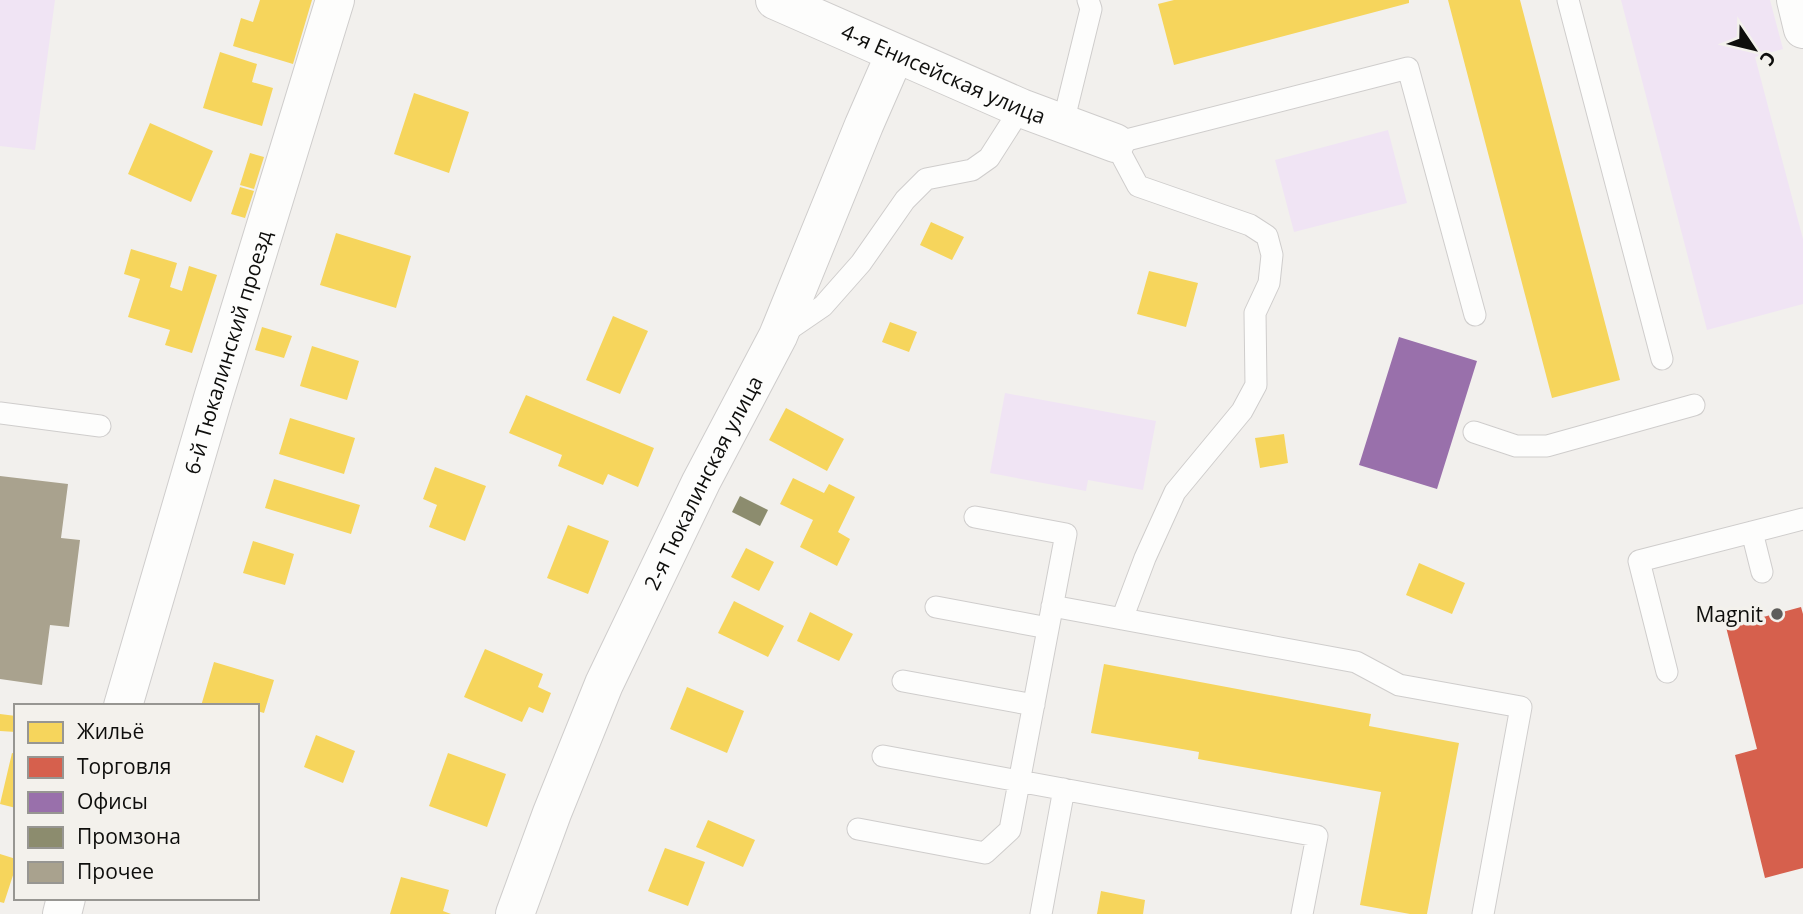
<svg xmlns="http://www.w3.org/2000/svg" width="1803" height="914" font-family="'Open Sans',sans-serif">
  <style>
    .green { fill: #f0e4f4 }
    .homes { fill: #f6d55c }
    .shops { fill: #d6604d }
    .offices { fill: #9970ab }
    .industry { fill: #8c8c6e }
    .building { fill: #a9a28e }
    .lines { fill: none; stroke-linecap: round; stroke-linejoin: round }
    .service-casing { stroke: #cfcdcc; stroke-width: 23 }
    .minor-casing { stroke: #cfcdcc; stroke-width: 40 }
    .secondary-casing { stroke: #cfcdcc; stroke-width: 40 }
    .service { stroke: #fdfdfc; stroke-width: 21 }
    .minor { stroke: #fdfdfc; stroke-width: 38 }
    .secondary { stroke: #fdfdfc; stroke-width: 38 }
    .poi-dot { fill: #5e5d5b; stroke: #f3f1ec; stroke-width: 2.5 }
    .labels { text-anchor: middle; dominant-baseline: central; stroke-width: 7; stroke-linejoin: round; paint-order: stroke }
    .street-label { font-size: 21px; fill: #0e0e0c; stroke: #f3f1ec }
    .poi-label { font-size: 21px; fill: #0e0e0c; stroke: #f3f1ec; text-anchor: end }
  </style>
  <rect width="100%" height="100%" fill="#f2f0ed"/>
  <path class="green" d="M0 0H55L35 150 0 146Z
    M1621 0H1770L1783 49 1755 57 1803 239V304L1707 330Z
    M1388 130 1407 203 1294 232 1275 160Z
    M1005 393 1156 421 1143 490 1088 480 1086 491 990 473Z"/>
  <path class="homes" d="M260 0H312L293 64 233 46 241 18 253 22Z
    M1174 0H1409V3L1174 65 1158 4Z
    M1448 0H1520L1620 380 1552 398Z
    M220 52 257 64 252 82 273 88 262 126 203 108Z
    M414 93 469 112 449 173 394 154Z
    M150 123 213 151 191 202 128 174Z
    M250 153 264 157 254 189 240 185Z
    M240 187 254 191 245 218 231 214Z
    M931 222 964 237 952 260 920 245Z
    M336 233 411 256 396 308 320 285Z
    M131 249 177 263 170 287 182 291 189 266 217 275 192 353 165 345 170 330 128 317 140 279 124 274Z
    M1149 271 1198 283 1186 327 1137 314Z
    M613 316 648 331 620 394 586 380Z
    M890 322 917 332 909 352 882 342Z
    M262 327 292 336 284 358 255 350Z
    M312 346 359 361 347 400 300 386Z
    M526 395 654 448 638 487 608 474 603 485 558 466 562 455 509 433Z
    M786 408 844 439 827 471 769 440Z
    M290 418 355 438 344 474 279 454Z
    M1284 434 1288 463 1260 468 1255 438Z
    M435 467 486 486 465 541 429 527 437 505 423 499Z
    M793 478 824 493 829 484 855 497 838 532 850 539 837 566 800 547 813 520 780 504Z
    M274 479 360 505 351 534 265 508Z
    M568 525 609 541 588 594 547 578Z
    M253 541 294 554 285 585 243 573Z
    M746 548 774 562 759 591 731 577Z
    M1419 563 1465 583 1452 614 1406 595Z
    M734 601 784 626 768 657 718 633Z
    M810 612 853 634 839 661 797 641Z
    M485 649 543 674 538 687 551 693 543 713 529 707 522 722 464 697Z
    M214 662 274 680 264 713 257 711V706H201Z
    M1104 664 1371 714 1369 726 1459 743 1427 914H1410L1360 905 1381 792 1198 759 1199 752 1091 733Z
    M687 687 744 711 727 753 670 729Z
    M0 714 16 716V732L0 731Z
    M316 735 355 751 343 783 304 767Z
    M12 753 16 754V808L0 804Z
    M448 753 506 774 487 827 429 806Z
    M708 820 755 840 743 867 696 847Z
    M665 848 705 862 688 906 648 891Z
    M0 854 16 859V866L4 903 0 902Z
    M401 877 449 890 443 911 451 914H390Z
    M1101 891 1145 900 1143 914H1097Z"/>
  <path class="shops" d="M1801 607 1803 614V868L1765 878 1735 755 1757 749 1726 627Z"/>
  <path class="offices" d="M1399 337 1477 361 1437 489 1359 465Z"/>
  <path class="industry" d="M740 496 768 510 760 526 732 512Z"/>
  <path class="building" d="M0 476 68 484 61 538 80 540 69 627 50 625 42 685 0 679Z"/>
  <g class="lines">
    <g class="service-casing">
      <path id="service" d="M1568 0 1662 359
        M1063 123 1091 9 1088 0
        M785 332 823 306 861 263 905 200 926 179 972 170 989 158 1021 108
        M0 413 100 426
        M1474 432 1516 446H1547L1694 405
        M1752 532 1762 572
        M1052 606 1356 662 1399 685 1521 707 1483 914
        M936 607 1048 628
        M1122 619 1145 558 1175 492 1242 411 1256 385 1255 313 1269 283 1272 255 1267 236 1250 225 1138 186 1115 143 1408 68 1475 315
        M1667 672 1639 561 1803 519
        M903 681 1034 705
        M883 756 1317 836 1302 914
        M858 829 985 853 1010 830 1066 534 975 517
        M1041 914 1064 789"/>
    </g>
    <g class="minor-casing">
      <g id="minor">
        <path id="s1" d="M775 0 1021 108 1115 143"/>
        <path id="s2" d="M123 706 213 398 335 0"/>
        <path d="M62 914 66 898"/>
        <path id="s3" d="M515 914 552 813 604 684 701 482 778 336 864 125 895 54"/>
      </g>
    </g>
    <g class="secondary-casing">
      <path id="secondary" d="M1796 0 1803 29"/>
    </g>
    <use href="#service" class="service"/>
    <use href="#minor" class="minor"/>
    <use href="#secondary" class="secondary"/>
  </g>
  <circle class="poi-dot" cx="1777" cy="614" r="7"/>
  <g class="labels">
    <g class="street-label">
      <text stroke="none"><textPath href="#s1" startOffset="184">4-я Енисейская улица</textPath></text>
      <text stroke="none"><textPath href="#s2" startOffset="369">6-й Тюкалинский проезд</textPath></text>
      <text stroke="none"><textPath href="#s3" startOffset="471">2-я Тюкалинская улица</textPath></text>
    </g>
    <g class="poi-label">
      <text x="1763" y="614">Magnit</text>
    </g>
  </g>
  <rect x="14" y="704" width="245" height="196" fill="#f3f1ec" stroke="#979692" stroke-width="2"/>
  <rect x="28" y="722" width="35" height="21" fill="#f6d55c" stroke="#979692" stroke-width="2"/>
  <text x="77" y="739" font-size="21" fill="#0e0e0c">Жильё</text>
  <rect x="28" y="757" width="35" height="21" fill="#d6604d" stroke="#979692" stroke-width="2"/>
  <text x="77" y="774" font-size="21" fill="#0e0e0c">Торговля</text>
  <rect x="28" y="792" width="35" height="21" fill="#9970ab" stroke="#979692" stroke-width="2"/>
  <text x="77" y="809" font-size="21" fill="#0e0e0c">Офисы</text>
  <rect x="28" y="827" width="35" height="21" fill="#8c8c6e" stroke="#979692" stroke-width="2"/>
  <text x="77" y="844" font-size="21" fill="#0e0e0c">Промзона</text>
  <rect x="28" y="862" width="35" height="21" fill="#a9a28e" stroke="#979692" stroke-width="2"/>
  <text x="77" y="879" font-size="21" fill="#0e0e0c">Прочее</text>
  <g transform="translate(1754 49) rotate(125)" stroke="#f3f1ec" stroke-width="5" paint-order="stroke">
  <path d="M0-5L12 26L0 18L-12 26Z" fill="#0e0e0c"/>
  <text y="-10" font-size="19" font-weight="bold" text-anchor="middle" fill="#0e0e0c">С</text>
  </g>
</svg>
